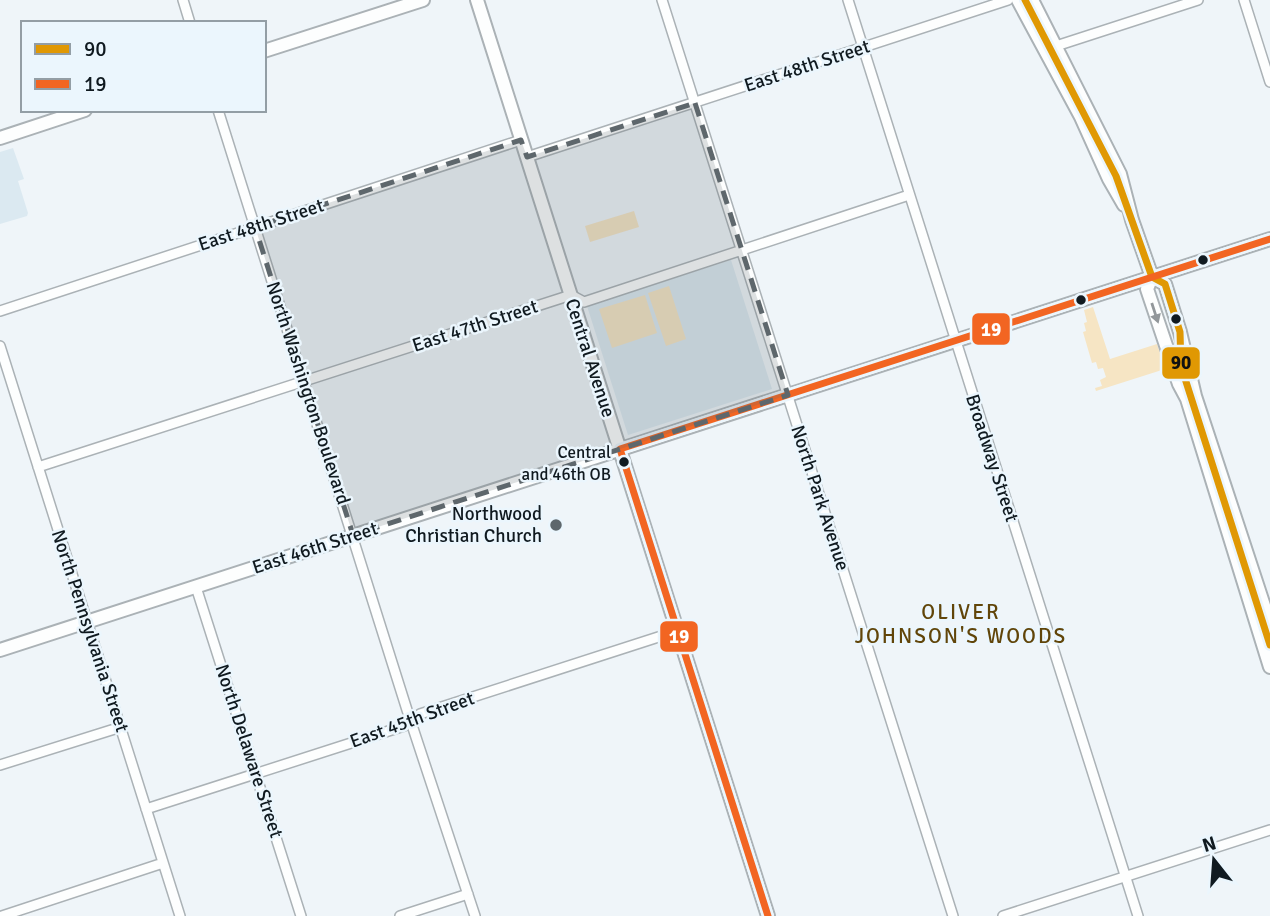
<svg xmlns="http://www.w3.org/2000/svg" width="1270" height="916" font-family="Signika,sans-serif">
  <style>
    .built { fill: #dbe9f1 }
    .green { fill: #f6e5c4 }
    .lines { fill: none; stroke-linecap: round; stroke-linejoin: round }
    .street-casing { stroke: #abb2b6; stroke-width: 12 }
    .secondary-casing { stroke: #abb2b6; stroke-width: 16 }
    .street { stroke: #fdfefe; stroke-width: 9 }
    .secondary { stroke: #fdfefe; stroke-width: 12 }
    .bus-1-casing { stroke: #ebf6fd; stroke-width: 12 }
    .bus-2-casing { stroke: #ebf6fd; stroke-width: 12 }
    .bus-1 { stroke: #e09803; stroke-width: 7 }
    .bus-2 { stroke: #f26522; stroke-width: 7 }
    .oneway { fill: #92979a }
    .marked { fill: #5e676c; fill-opacity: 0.2; stroke: #5e676c; stroke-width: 5; stroke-dasharray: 14 9; stroke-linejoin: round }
    .bus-dot { fill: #101a20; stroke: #ebf6fd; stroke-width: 2.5 }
    .poi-dot { fill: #5e676c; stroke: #ebf6fd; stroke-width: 2.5 }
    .labels { text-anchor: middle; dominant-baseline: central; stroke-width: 5; stroke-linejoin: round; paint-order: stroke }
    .bus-label { font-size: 17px; fill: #101a20; stroke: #ebf6fd; text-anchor: end }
    .street-label { font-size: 19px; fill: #101a20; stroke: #ebf6fd }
    .poi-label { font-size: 19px; fill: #101a20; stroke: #ebf6fd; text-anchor: end }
    .neighbourhood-label { font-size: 21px; letter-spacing: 2px; fill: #614509; stroke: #ebf6fd }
    .line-badge { stroke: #ebf6fd; stroke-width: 2.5 }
    .badge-label { font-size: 19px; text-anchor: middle; font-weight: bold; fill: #fff }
    .pale-badge-label { font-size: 19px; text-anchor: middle; font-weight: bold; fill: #111 }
  </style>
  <rect width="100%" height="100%" fill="#eff5f9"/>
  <path class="built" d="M13 148 24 179 18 181 28 213 27 216 0 224V152Z
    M731 260 772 389 628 435 587 306Z"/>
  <path class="green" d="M634 211 639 227 590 242 585 226Z
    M669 286 686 339 666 346 648 293Z
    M645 295 657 333 612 348 599 309Z
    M1093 307 1110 359 1157 344 1165 369 1096 391 1095 388 1102 386 1100 380 1106 377 1103 368 1098 369 1096 362 1092 363 1083 332 1086 331 1084 323 1087 322 1084 310Z"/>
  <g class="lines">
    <g class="street-casing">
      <path id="street" d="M183 0 190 23
        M662 0 953 916
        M848 0 1138 916
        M1244 0 1270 82
        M1056 46 1198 0
        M218 110 407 710 475 916
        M527 157 1008 0
        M0 311 521 140
        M0 346 180 916
        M38 467 571 295 584 302 909 195
        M196 587 301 916
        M0 765 121 727
        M146 809 404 726 420 714 677 631
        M2 916 163 863
        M400 916 468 894
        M1003 916 1270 830"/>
    </g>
    <g class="secondary-casing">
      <path id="secondary" d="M477 0 768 916
        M1018 0 1081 117 1109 179 1124 205
        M1032 0 1120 174 1132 220 1152 277 1165 284 1180 332 1195 396 1270 624
        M264 51 423 0
        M0 138 85 110
        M1152 277 1147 289 1179 384 1187 399 1270 667
        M0 650 1270 239"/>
    </g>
    <use href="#street" class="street"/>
    <use href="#secondary" class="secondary"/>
    <g class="bus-1-casing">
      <path id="bus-1" d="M1025 0 1116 176 1152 277 1165 284 1180 332 1181 366 1270 645"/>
    </g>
    <g class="bus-2-casing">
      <path id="bus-2" d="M768 916 620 449 1270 239"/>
    </g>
    <use href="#bus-1" class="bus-1"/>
    <use href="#bus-2" class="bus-2"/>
  </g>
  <defs><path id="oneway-solid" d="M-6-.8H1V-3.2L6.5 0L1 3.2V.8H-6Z" transform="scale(1.75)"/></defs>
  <use class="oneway" href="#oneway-solid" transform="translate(1155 313) rotate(72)"/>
  <path class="marked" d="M695 103 788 395 353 535 255 227 521 140 527 157Z"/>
  <g class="bus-dot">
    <circle cx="1203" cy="260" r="6"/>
    <circle cx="1081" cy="300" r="6"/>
    <circle cx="1176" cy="319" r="6"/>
    <circle cx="624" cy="462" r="6"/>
  </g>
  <circle class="poi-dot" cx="556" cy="525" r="7"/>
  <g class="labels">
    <g class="bus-label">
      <text x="611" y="452">Central<tspan x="611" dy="22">and 46th OB</tspan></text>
    </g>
    <g class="street-label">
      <text transform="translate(807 66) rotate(-18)">East 48th Street</text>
      <text transform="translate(261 225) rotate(-18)">East 48th Street</text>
      <text transform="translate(475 326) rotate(-18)">East 47th Street</text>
      <text transform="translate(590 358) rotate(72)">Central Avenue</text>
      <text transform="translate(308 393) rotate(72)">North Washington Boulevard</text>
      <text transform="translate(992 458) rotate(72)">Broadway Street</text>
      <text transform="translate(820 498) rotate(72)">North Park Avenue</text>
      <text transform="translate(315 548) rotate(-18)">East 46th Street</text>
      <text transform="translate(90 631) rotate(72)">North Pennsylvania Street</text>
      <text transform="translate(412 720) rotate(-20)">East 45th Street</text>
      <text transform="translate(249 751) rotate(72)">North Delaware Street</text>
    </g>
    <g class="poi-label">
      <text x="542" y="514">Northwood<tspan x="542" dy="22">Christian Church</tspan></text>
    </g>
    <g class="neighbourhood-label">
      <text x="961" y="612">OLIVER<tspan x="961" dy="24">JOHNSON'S WOODS</tspan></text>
    </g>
  </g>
  <g class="line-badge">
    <rect x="971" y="312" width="40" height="34" rx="7" fill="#f26522"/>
    <rect x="1161" y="346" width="40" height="34" rx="7" fill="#e09803"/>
    <rect x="659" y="620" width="40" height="33" rx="7" fill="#f26522"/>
  </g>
  <g class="badge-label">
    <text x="991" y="336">19</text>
    <text x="679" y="643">19</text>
  </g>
  <g class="pale-badge-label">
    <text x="1181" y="369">90</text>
  </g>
  <rect x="21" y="21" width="245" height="91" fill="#ebf6fd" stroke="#939ea5" stroke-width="2"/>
  <rect x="35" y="44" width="35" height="10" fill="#e09803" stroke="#939ea5" stroke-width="2"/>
  <text x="84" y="56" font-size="21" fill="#101a20">90</text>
  <rect x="35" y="79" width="35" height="10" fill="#f26522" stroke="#939ea5" stroke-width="2"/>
  <text x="84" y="91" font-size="21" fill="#101a20">19</text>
  <g transform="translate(1214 860) rotate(343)" stroke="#ebf6fd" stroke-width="5" paint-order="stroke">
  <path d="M0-5L12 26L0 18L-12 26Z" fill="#101a20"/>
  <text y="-10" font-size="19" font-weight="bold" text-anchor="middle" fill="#101a20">N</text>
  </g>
</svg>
